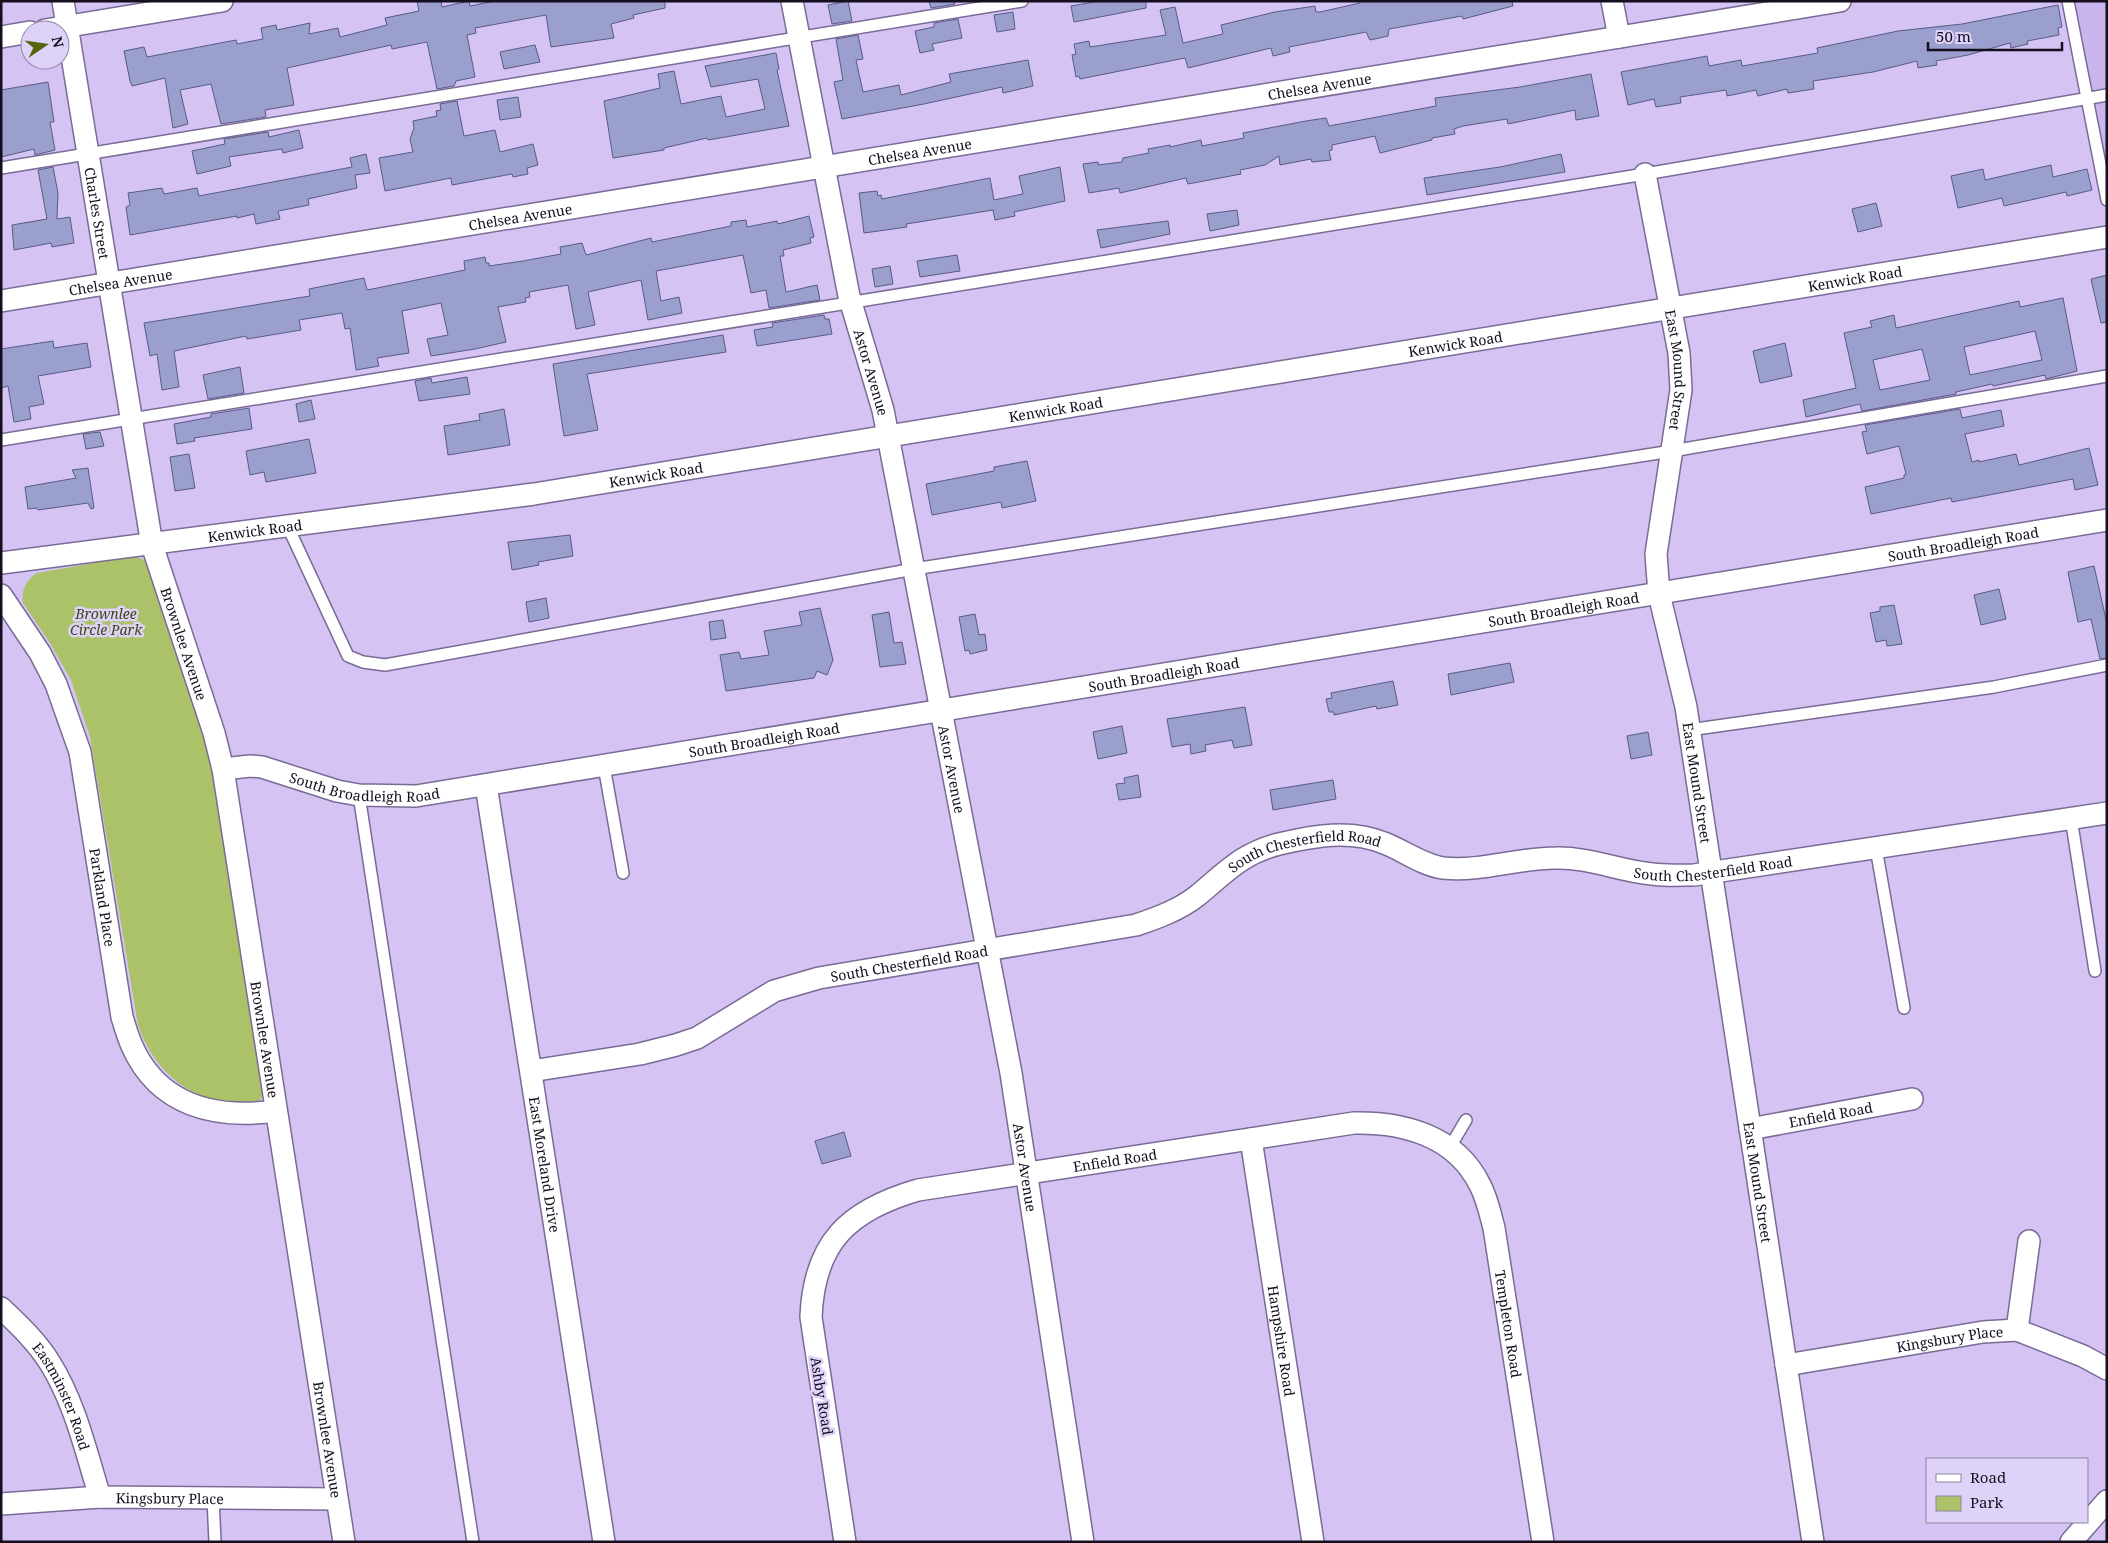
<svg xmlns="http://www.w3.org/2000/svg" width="2108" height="1543" font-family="'Noto Serif',serif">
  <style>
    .built { fill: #c9b6ed }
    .green { fill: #acc268 }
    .building { fill: #9b9fce; stroke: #585b86; fill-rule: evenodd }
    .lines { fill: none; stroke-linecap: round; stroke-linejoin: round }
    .lane-casing { stroke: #7a6b96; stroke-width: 14 }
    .street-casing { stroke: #7a6b96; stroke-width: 24 }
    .lane { stroke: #fff; stroke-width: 11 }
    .street { stroke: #fff; stroke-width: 21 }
    .labels { text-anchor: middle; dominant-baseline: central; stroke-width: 5; stroke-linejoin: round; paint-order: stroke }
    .street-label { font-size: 14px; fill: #140e1f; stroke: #dfd2f9 }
    .park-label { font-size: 14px; font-style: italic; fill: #3a4511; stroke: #dfd2f9 }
  </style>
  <rect width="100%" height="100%" fill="#d4c3f3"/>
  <path class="built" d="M2068 1H2107V198Z"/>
  <path class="green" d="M134 556 144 560 149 565 205 739 219 799 265 1093 260 1100C250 1104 240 1103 230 1102 185 1099 152 1066 138 1025L90 737 71 680 50 643 23 603C21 590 26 580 37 573Z"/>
  <path class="building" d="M417 1H441L442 7 469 1 470 6 495 1H665V8L633 15 634 18 611 24 614 38 551 47 546 15 475 28 476 33 467 35 475 77 456 81 454 86 437 89 427 42 392 49 391 45 287 68 294 105 265 110 266 117 221 124 211 84 180 90 188 124 173 128 165 78 132 86 130 81 124 51 144 47 147 57 236 40 237 44 263 39 261 28 276 25 277 30 310 23 309 34 338 28 340 37 387 25 385 18 419 11Z
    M848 1 852 21 832 24 828 5Z
    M929 1H954L955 4 931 8Z
    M1100 1H1146V8L1074 22 1071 6Z
    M1359 1H1512L1513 6 1463 19 1462 16 1389 29 1388 36 1370 40 1366 32 1289 47 1290 52 1273 56 1271 48 1188 68 1185 58 1080 79 1079 76 1076 77 1072 55 1076 54 1074 44 1089 41 1090 47 1166 35 1160 10 1175 7 1183 43 1223 34 1221 25 1275 12 1315 6 1316 12H1320L1360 3Z
    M2058 5 2062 27 2058 28 2059 35 2027 41 2028 44 2011 48 2010 43 1968 55 1936 61 1937 65 1918 68 1917 61 1873 72 1813 81 1814 89 1788 93 1787 89 1758 96 1756 90 1727 96 1726 90 1680 97 1681 103 1656 107 1654 99 1628 105 1621 72 1707 56 1709 66 1741 60 1742 66 1818 53 1817 48 1898 31 1962 24Z
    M1013 12 1015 29 997 32 994 15Z
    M958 19 962 38 932 44 934 50 920 53 915 31 934 27V23Z
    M858 35 863 59 856 60 863 92 899 85 901 95 951 82 949 74 1028 60 1033 86 1003 93 1002 87 924 104 842 119 834 82 843 80 836 39Z
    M535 45 540 62 504 69 500 52Z
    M776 53 779 69 777 70 789 126 708 140 707 138 664 148V150L613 158 604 101 660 88 658 74 674 71 681 104 721 96 726 117 765 109 758 79 711 87 705 66Z
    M1591 74 1599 116 1576 120 1575 110 1508 124 1507 119 1463 126 1454 129 1455 134 1432 138V140L1380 153 1375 136 1332 145V150L1329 151 1331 160 1312 162 1311 159 1280 165 1279 156 1265 165 1240 170 1241 174 1188 184 1186 178 1120 193 1119 188 1089 193 1083 164 1098 162V165L1122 162 1123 158 1149 153 1148 149 1170 145V147L1201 140 1202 146 1244 138 1243 133 1306 121 1326 118 1329 126 1436 106 1435 98 1520 87Z
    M48 82 54 122H50L55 150 35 155 34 149 1 157V90Z
    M518 97 521 117 500 120 497 100Z
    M457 101 464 136 495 130 500 152 533 144 538 165 527 168 528 174 513 177 512 174 452 185 451 178 385 191 379 158 413 152 410 139 414 128 413 121 437 116 436 111 441 110 440 104Z
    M299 130 303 148 283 153 282 149 229 157 231 166 197 174 192 151 225 144 224 139 268 132 269 137Z
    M366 154 370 173 355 175 357 188 308 199 309 205 278 211 280 219 256 224 254 214 237 218V216L130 235 126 207 130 205 128 193 162 188 164 194 197 188 199 196 352 167 350 158Z
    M1561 154 1565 172 1427 195 1424 178 1500 167Z
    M2051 165 2053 177 2087 169 2092 190 2067 196 2066 192 2004 206 2002 198 1958 208 1951 176 1983 169 1985 180Z
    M53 167 58 193 57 219 70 217 74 243 52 247 51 243 14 250 12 225 47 219 38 170Z
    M1060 167 1065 201 1014 212 1015 216 995 220 993 210 906 224 907 227 864 233 859 193 877 191 878 196 881 195 882 199 990 178 994 200 1023 194 1019 176Z
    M1876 203 1882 226 1858 232 1852 209Z
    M1237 210 1239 225 1210 231 1207 214Z
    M809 216 814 237 810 238 811 243 783 250 784 256H780L786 292 817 285 820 300 769 308 766 290 751 293 743 255 656 271 661 301 679 297 682 313 648 320 641 280 588 292 595 325 576 329 568 285 529 292 530 297 525 298 526 302 498 307 506 342 475 349 431 356 427 339 448 335 441 303 402 311 409 353 377 358 379 366 356 370 350 328 345 329 342 313 299 320 301 330 247 339 246 336 174 351 179 387 162 390 157 354 150 356 144 323 310 296 309 289 364 278 367 290 392 285 465 270 464 261 485 257 486 263H489V266L523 261 561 254 560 247 582 243 586 255 651 238 652 242 731 226V222L746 220 747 227 777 221 778 224Z
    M1168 221 1170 234 1101 248 1097 230Z
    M957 255 960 271 920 277 917 261Z
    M890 266 893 284 875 287 872 269Z
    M2107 275V322L2101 323 2091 279Z
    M2063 298 2077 371 2046 379 2045 375 1993 386 1992 384 1956 392V394L1862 411 1860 404 1806 417 1803 400 1856 388 1844 333 1872 327 1870 321 1894 315 1896 328 2019 301 2020 307ZM2035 331 2042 360 1970 375 1964 347ZM1922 349 1930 380 1880 390 1873 360Z
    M824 315 825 319H829L832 334 757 346 754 330 773 327 772 323Z
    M723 335 726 352 587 374 598 430 564 436 553 364Z
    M53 341 54 348 87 343 91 367 38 376 44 404 29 407 31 419 14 422 8 386 1 388V349Z
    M1785 343 1792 376 1760 383 1753 351Z
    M240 367 244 393 208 399 203 375Z
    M467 377 470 394 419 401 415 381 431 378 432 383Z
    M311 400 315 419 299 422 296 404Z
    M249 408 252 429 194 438 195 441 177 444 174 424 211 417V414Z
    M504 409 510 445 448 455 444 426 480 420 479 414Z
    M1960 409 1962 418 2001 410 2004 426 1965 434 1972 462 1979 460V462L2016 454 2019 465 2089 448 2098 485 2075 490 2073 479 1952 502 1951 498 1871 514 1865 487 1904 478V475L1906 474 1899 446 1867 454 1862 432 1867 431 1865 425Z
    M100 432 104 446 86 449 83 434Z
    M309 439 316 473 266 482 264 472 250 475 246 451Z
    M189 454 195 488 175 491 170 457Z
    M1027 461 1036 501 1002 508 1001 502 932 515 926 484 994 471V467Z
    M88 468 94 508 91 509 88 503 38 510 37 508 28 509 25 487 76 478 72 470Z
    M570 535 573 556 538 562 539 565 512 570 508 542Z
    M2094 566 2107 624V658L2100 659 2091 619 2078 622 2068 572Z
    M1999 589 2006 619 1981 625 1974 595Z
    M546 598 549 618 529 622 526 602Z
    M1894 605 1902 644 1887 646 1886 640 1876 642 1870 613 1880 611V607Z
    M820 608 833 660 827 675 817 671 814 678 726 691 720 655 739 652 741 659 769 655 764 631 802 625 799 612Z
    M889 612 894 643 902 642 906 664 880 667 872 615Z
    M975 614 979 635 985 634 987 650 970 654 969 650 965 651 959 617Z
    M723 620 726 638 711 640 709 622Z
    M1510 663 1514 682 1451 695 1448 674Z
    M1393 681 1398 705 1377 709 1376 706 1334 715V712H1329L1326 699 1332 698 1331 693Z
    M1245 707 1252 745 1234 748 1232 740 1205 745 1206 751 1191 754 1190 744 1172 747 1167 719Z
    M1122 726 1127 753 1098 759 1093 732Z
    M1648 732 1652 755 1631 759 1627 736Z
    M1138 775 1141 797 1119 800 1116 784 1125 783 1124 778Z
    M1333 780 1336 799 1273 810 1270 790Z
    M844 1132 851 1156 822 1164 815 1141Z"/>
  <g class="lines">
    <g class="lane-casing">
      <path id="lane" d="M2068 1 2107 200
        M1 168 1022 1
        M1 440 1645 174 2107 95
        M288 527 348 656 363 662 385 665 914 569 1672 451 2107 376
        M1689 730 1994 687 2107 665
        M604 766 623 873
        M359 795 473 1542
        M2071 818 2095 971
        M1876 848 1904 1008
        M1450 1147 1466 1120
        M213 1498 215 1542"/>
    </g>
    <g class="street-casing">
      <g id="street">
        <path id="s1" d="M63 1 152 545 214 733 223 769 344 1542"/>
        <path id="s2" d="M792 1 849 296 883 410 1011 1073 1083 1542"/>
        <path d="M1612 1 1619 37"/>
        <path d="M45 30 222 1"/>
        <path d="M1 37 30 32"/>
        <path id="s3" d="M1645 174 1679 353 1681 390 1656 554 1659 594 1686 707 1813 1542"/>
        <path id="s4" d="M1 301 1840 1"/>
        <path id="s5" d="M1 563 534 494 2107 237"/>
        <path id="s6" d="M1 595 40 653 56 684 80 752 122 1017C125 1027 128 1037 132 1046 159 1107 216 1119 276 1111"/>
        <path id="s7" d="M223 769 250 766 262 767 337 791 359 795 416 796 2107 520"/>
        <path id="s8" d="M486 785 604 1542"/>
        <path id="s9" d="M531 1071 640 1054 676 1045 697 1038 774 991 819 978 1136 925C1157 918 1179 910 1197 896 1225 873 1242 853 1279 844 1313 836 1350 829 1384 843 1403 850 1422 865 1443 868 1481 872 1517 858 1555 858 1589 857 1619 871 1652 874 1666 876 1680 875 1694 875L2107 813"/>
        <path id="s10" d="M1750 1129 1912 1099"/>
        <path id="s11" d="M1251 1139 1313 1542"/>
        <path id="s12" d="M1 1308C19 1325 37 1342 50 1363 75 1403 86 1452 100 1497"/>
        <path d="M2017 1330 2029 1241"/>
        <path id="s13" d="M1786 1365 1983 1332 2017 1330 2083 1356 2107 1369"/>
        <path id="s14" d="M1 1504 100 1497 337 1499"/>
        <path id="s15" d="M845 1542 811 1317C814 1242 849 1210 918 1190L1354 1123C1404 1122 1456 1136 1480 1185 1487 1198 1490 1213 1494 1228L1543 1542"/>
        <path d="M2071 1542 2107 1501"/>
      </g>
    </g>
    <use href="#lane" class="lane"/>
    <use href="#street" class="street"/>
  </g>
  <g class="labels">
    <g class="street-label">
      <text stroke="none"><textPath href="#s4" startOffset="1336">Chelsea Avenue</textPath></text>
      <text stroke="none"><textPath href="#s4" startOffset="931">Chelsea Avenue</textPath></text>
      <text stroke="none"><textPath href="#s1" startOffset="215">Charles Street</textPath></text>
      <text stroke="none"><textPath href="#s4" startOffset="526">Chelsea Avenue</textPath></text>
      <text stroke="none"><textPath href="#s5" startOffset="1876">Kenwick Road</textPath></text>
      <text stroke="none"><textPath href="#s4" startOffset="121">Chelsea Avenue</textPath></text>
      <text stroke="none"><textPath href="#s5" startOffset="1471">Kenwick Road</textPath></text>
      <text stroke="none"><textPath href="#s3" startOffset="199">East Mound Street</textPath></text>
      <text stroke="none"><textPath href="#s2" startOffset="380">Astor Avenue</textPath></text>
      <text stroke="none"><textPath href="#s5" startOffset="1066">Kenwick Road</textPath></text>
      <text stroke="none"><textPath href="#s5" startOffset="661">Kenwick Road</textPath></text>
      <text stroke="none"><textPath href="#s5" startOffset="256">Kenwick Road</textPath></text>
      <text stroke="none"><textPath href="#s7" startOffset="1765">South Broadleigh Road</textPath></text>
      <text stroke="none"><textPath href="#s7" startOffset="1360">South Broadleigh Road</textPath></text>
      <text stroke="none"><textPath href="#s1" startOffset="655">Brownlee Avenue</textPath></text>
      <text stroke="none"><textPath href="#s7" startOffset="955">South Broadleigh Road</textPath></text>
      <text stroke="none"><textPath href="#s7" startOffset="550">South Broadleigh Road</textPath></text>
      <text stroke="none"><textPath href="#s2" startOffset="785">Astor Avenue</textPath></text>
      <text stroke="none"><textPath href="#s7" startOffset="145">South Broadleigh Road</textPath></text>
      <text stroke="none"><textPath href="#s3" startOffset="618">East Mound Street</textPath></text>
      <text stroke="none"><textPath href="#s9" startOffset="818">South Chesterfield Road</textPath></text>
      <text stroke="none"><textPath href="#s9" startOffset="1238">South Chesterfield Road</textPath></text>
      <text stroke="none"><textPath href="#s6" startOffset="324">Parkland Place</textPath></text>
      <text stroke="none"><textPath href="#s9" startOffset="398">South Chesterfield Road</textPath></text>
      <text stroke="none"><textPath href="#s1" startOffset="1060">Brownlee Avenue</textPath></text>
      <text stroke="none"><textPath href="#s10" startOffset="82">Enfield Road</textPath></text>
      <text stroke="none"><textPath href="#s15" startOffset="608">Enfield Road</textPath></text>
      <text stroke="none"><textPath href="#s8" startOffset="384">East Moreland Drive</textPath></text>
      <text stroke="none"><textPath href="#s2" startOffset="1190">Astor Avenue</textPath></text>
      <text stroke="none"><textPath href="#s3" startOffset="1022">East Mound Street</textPath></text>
      <text stroke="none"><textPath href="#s15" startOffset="1141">Templeton Road</textPath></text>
      <text stroke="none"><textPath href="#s13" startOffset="166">Kingsbury Place</textPath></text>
      <text stroke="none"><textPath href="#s11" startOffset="204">Hampshire Road</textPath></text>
      <text transform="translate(822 1396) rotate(81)">Ashby Road</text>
      <text stroke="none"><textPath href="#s12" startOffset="109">Eastminster Road</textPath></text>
      <text stroke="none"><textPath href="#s1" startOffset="1465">Brownlee Avenue</textPath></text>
      <text stroke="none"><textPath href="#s14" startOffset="169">Kingsbury Place</textPath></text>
    </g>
    <g class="park-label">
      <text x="106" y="613">Brownlee<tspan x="106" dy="16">Circle Park</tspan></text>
    </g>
  </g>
  <rect width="2108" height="1543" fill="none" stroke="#140e1f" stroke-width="5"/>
  <rect x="1926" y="1458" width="162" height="65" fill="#dfd2f9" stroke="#8e84a2"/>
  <rect x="1936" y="1474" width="25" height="8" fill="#ffffff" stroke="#8e84a2"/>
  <text x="1970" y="1483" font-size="15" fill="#140e1f">Road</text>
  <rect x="1936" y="1496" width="25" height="15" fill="#acc268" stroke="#8e84a2"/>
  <text x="1970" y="1508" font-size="15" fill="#140e1f">Park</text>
  <g transform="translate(45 45) rotate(77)"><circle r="24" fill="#dfd2f9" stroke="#8e84a2"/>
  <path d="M0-4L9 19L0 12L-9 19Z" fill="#55650d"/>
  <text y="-8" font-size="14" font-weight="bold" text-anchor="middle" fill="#140e1f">N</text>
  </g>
  <path d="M1928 42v8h134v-8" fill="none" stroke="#140e1f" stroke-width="2.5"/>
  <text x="1936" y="42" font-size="15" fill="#140e1f" stroke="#dfd2f9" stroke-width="4" paint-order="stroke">50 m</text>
</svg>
